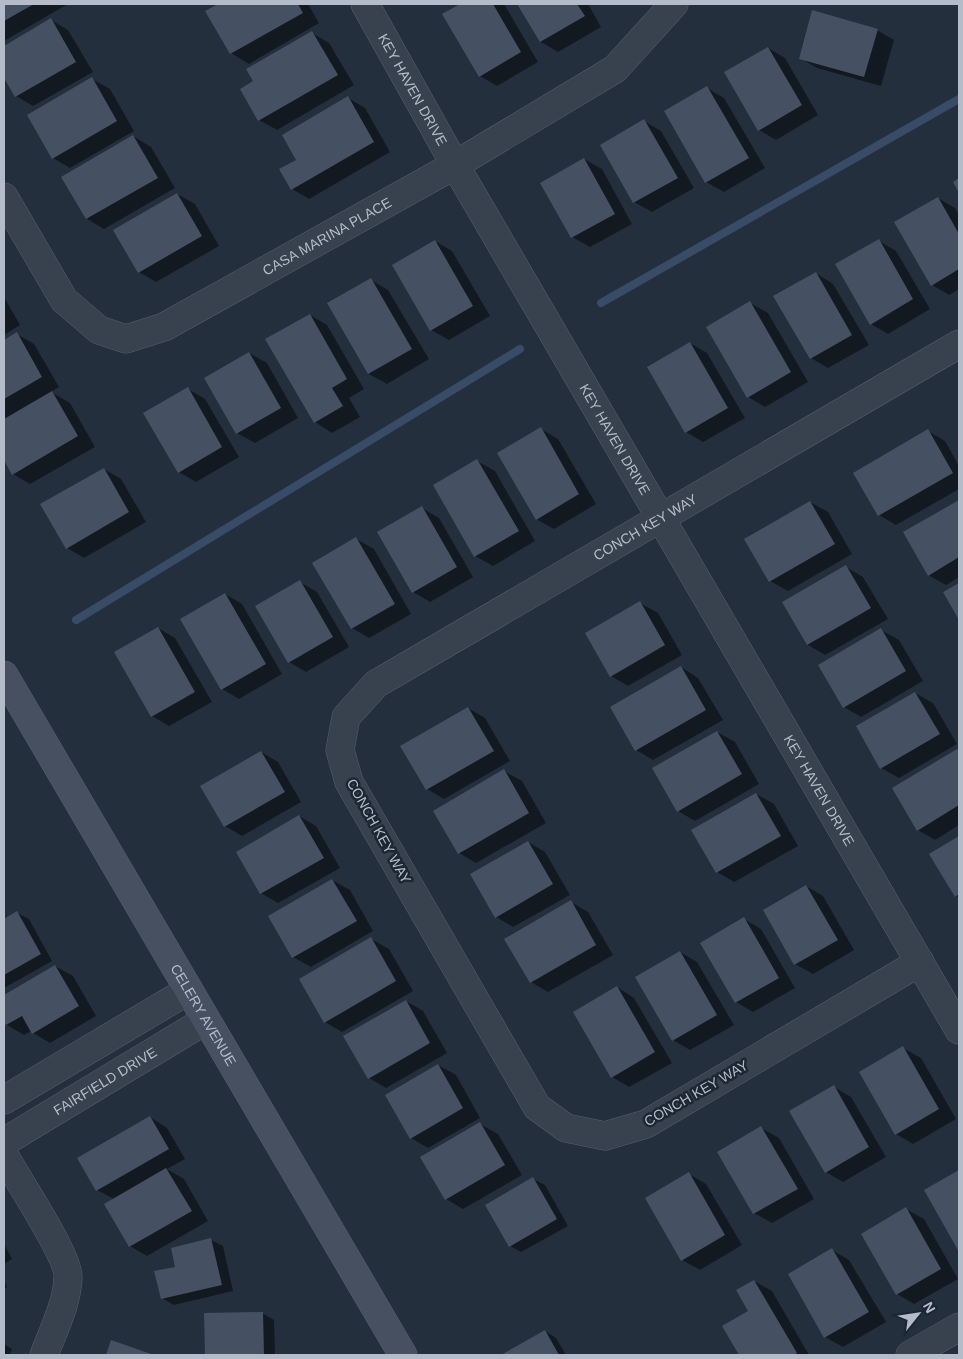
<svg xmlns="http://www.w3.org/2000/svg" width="963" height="1359" font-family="Arial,sans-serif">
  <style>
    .shadow { fill: #0007 }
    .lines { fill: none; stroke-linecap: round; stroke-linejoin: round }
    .stream { stroke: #394c67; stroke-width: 8 }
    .building { fill: #455162 }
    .street-casing { stroke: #565f6c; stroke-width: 29 }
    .secondary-casing { stroke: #565f6c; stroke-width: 29 }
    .street { stroke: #38414e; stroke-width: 28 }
    .secondary { stroke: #465061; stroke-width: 28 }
    .labels { text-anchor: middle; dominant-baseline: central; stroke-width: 5; stroke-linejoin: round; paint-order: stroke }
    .street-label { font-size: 14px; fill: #b4bcc9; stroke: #1d2633 }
  </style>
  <rect width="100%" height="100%" fill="#242f3e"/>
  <path class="shadow" d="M4 4H68L4 41Z
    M221 4H308L319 23 249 64 231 53 207 12Z
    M462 4H504L538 62 497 86 480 76 444 15Z
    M519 4H588L601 27 558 52 541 42Z
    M51 20 68 30 93 72 33 106 16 96 4 75V47Z
    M877 30 894 40 881 86 817 68 800 58Z
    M312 33 329 43 354 85 277 130 259 120 255 82Z
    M768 48 785 58 818 115 776 140 759 130Z
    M92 79 110 89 134 131 70 168 53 158Z
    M707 88 724 98 765 168 724 192 706 182 666 112Z
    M348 98 365 108 390 152 309 199 292 189 298 160Z
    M644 121 661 131 694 188 652 212 634 202 601 145Z
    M133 136 151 147 175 188 104 229 87 219Z
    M584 159 602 169 632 224 590 247 572 237 541 183Z
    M177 194 195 204 219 246 156 282 139 272Z
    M938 198 955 208 959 215V289L949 295 932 285Z
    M435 241 452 251 490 316 449 340 431 330Z
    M879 241 896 251 930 309 888 334 871 324Z
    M816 273 833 284 869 345 828 368 811 358Z
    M371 280 388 290 429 359 387 384 369 374 329 304Z
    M4 297 20 325 4 335Z
    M750 303 768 313 808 382 765 407 748 397Z
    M310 315 327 325 364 389 349 398 360 417 332 433 315 422Z
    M17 334 34 344 59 387 51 392 70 403 95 447 30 484 13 474 4 458V341Z
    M690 343 707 353 745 418 703 442 686 432Z
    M249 353 267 363 298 418 255 443 237 433Z
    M188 389 205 399 239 457 196 482 179 472Z
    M541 429 558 439 596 504 554 529 536 519Z
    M928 431 945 441 959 466V489L896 525 879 515Z
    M477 461 495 471 535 541 493 566 475 556Z
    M104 469 121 479 146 522 84 558 67 548Z
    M959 501V577L946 585 928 575 904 533Z
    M810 502 828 512 852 554 788 591 770 581Z
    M422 508 439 518 473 577 430 602 413 592Z
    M356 539 374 549 411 614 369 638 352 628Z
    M846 567 863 577 888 619 825 655 808 645Z
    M300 582 317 592 349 647 306 672 289 662Z
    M225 594 242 604 282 674 239 699 222 689Z
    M640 603 658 613 682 655 628 686 611 676Z
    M158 628 175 638 212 702 169 726 152 716Z
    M881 630 899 640 923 681 861 717 844 707Z
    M681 667 698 678 723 720 653 760 636 750Z
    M915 693 933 703 957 744 899 778 881 768Z
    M468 708 485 718 510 761 444 799 427 789Z
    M717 732 735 742 759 784 695 821 678 811Z
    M957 750 959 751V825L935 840 918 830Z
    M261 752 278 762 301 802 242 836 225 826Z
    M504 771 522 781 546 823 476 863 459 853Z
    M756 794 774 804 798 846 734 882 717 872Z
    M299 816 316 826 340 868 278 903 261 893Z
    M959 838V898L956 896 931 854Z
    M528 842 545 852 570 895 513 927 496 917Z
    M332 880 350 890 373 931 311 967 293 957Z
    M806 886 823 896 854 950 813 974 795 964Z
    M571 902 588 912 613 955 548 992 531 982Z
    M17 913 29 919 52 961 4 988V920Z
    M744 919 761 929 795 988 753 1012 736 1002Z
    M371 939 389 949 413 991 342 1032 325 1022Z
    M680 952 697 962 734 1025 690 1050 673 1040Z
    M55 966 73 976 96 1016 50 1043 33 1033 31 1031 24 1035 7 1025 4 1019V996Z
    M617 987 634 998 672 1063 629 1087 612 1077Z
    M406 1001 423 1011 447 1053 386 1088 369 1078Z
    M903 1048 921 1058 956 1119 913 1144 896 1134Z
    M438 1065 456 1075 480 1118 428 1148 411 1138Z
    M834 1087 851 1097 886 1157 843 1182 826 1172Z
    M150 1117 167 1128 185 1159 167 1169 184 1179 208 1221 147 1256 130 1246 114 1199 97 1190Z
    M480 1124 498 1134 522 1175 463 1209 446 1199Z
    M761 1128 779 1138 814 1199 772 1223 754 1213 719 1152Z
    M959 1171V1249L925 1191Z
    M689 1174 706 1184 742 1245 700 1270 682 1260Z
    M533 1179 545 1185 568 1226 521 1252 510 1246Z
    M906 1209 924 1219 958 1279 914 1304 897 1294Z
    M211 1240 223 1246 233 1291 174 1305 162 1298 177 1268Z
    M4 1244 12 1259 4 1264Z
    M832 1250 849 1260 886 1322 843 1347 825 1337Z
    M4 1280 7 1287 4 1289Z
    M754 1281 772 1291 809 1355H741L724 1326 750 1311Z
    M262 1313 274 1320 275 1355H206V1314Z
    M545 1331 556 1338 566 1355H503Z
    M4 1344 12 1349 10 1355H4Z"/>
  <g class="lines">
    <path class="stream" d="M601 303 959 99
      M76 620 520 349"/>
  </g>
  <path class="building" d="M4 4H34L4 21Z
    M218 4H298L303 13 230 54 205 11Z
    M460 4H493L521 52 479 77 442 14Z
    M517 4H577L585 16 540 42Z
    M812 10 878 29 864 77 799 59Z
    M51 18 76 62 15 97 4 78V46Z
    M312 31 338 75 258 121 240 89 253 81 246 69Z
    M768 47 802 105 758 131 724 72Z
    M92 77 117 121 52 159 27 115Z
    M707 86 749 158 705 183 664 111Z
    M348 96 374 142 291 190 279 169 296 160 282 135Z
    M644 119 678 178 633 203 600 145Z
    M133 135 158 178 86 219 61 177Z
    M584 158 615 214 571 238 540 183Z
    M959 178V193L953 182Z
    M177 193 202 236 138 273 113 230Z
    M938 197 959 234V269L931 286 894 222Z
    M879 239 913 299 870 325 835 264Z
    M435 240 473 306 430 331 392 265Z
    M816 272 852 335 810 359 773 296Z
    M371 278 412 349 368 374 327 303Z
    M750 301 791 372 747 398 706 327Z
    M310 314 347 379 332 388 343 406 314 423 265 339Z
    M17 332 42 377 4 399V340Z
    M690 342 728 408 685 433 647 367Z
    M249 352 281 408 236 434 204 378Z
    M188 387 222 447 178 473 143 413Z
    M52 391 78 436 12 475 4 460V419Z
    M541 427 579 494 536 520 497 453Z
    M928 429 953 473 878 516 853 473Z
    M477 459 519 531 474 557 433 485Z
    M104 468 129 512 66 549 40 504Z
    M959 500V557L928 576 903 532Z
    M810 501 835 544 769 582 744 539Z
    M422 506 457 567 412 593 377 532Z
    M356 537 395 604 351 629 312 563Z
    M846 565 871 608 807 645 782 602Z
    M300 580 333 637 288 663 255 606Z
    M959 583V620L943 592Z
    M225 593 266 664 221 690 180 619Z
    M640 601 665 645 610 677 585 633Z
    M158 627 195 692 151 717 114 652Z
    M881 628 906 671 843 708 818 665Z
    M681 666 706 710 635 751 610 707Z
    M915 692 940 734 880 769 856 726Z
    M468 707 494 751 426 790 400 746Z
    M717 731 742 774 677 812 652 768Z
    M957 749 959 752V805L917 831 892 788Z
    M261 751 285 792 224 827 200 786Z
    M504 769 529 813 458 854 433 811Z
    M756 793 781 836 716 873 691 830Z
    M299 815 324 858 260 894 236 852Z
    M959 836V894L955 897 929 854Z
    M528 841 553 884 495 918 470 874Z
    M332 879 357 921 292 958 268 916Z
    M806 885 838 940 794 965 763 910Z
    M571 900 596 945 530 983 504 939Z
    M17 911 41 954 4 975V919Z
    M744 917 779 978 735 1003 700 943Z
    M371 937 396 981 324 1023 299 979Z
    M680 951 717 1015 672 1041 635 977Z
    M55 965 79 1006 32 1034 22 1016 6 1025 4 1022V995Z
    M617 986 655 1052 611 1078 573 1012Z
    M406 1000 430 1043 368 1079 343 1036Z
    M903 1046 939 1109 895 1135 859 1072Z
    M438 1064 463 1108 410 1139 385 1095Z
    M834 1085 869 1147 825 1173 789 1111Z
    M150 1116 169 1149 96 1191 77 1158Z
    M480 1122 505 1165 445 1200 420 1157Z
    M761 1126 798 1189 753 1214 717 1152Z
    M166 1168 192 1211 129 1247 104 1204Z
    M959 1170V1252L924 1190Z
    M689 1172 725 1235 681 1261 645 1198Z
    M533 1177 557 1219 509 1247 485 1205Z
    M906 1207 941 1269 896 1295 861 1234Z
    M211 1238 222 1285 161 1299 154 1271 175 1267 171 1248Z
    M832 1248 869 1312 824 1338 788 1274Z
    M754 1280 797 1353 794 1355H739L722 1326 748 1311 736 1290Z
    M263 1312 264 1355H205L204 1313Z
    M545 1330 559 1355H501Z
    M111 1340 154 1355H106Z"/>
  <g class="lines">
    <g class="street-casing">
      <g id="street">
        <path id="s1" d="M365 4 455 165 959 1030"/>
        <path id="s2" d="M4 197 64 300 99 330 126 339 164 327 455 165 615 69 674 4"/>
        <path id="s3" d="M920 962 646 1124 605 1136 566 1128 537 1107 349 782 340 750 346 717 376 684 959 344"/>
        <path d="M4 1100 189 990"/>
        <path id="s4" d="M4 1142 206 1020"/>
        <path d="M4 1155C16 1177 70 1258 68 1278 67 1304 53 1331 44 1355"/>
        <path d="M910 1355 959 1327"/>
      </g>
    </g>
    <g class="secondary-casing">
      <g id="secondary">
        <path id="s5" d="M4 675 403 1355"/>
      </g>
    </g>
    <use href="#street" class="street"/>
    <use href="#secondary" class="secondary"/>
  </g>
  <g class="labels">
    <g class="street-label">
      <text stroke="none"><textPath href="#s1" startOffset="98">KEY HAVEN DRIVE</textPath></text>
      <text stroke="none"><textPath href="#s2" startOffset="420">CASA MARINA PLACE</textPath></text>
      <text stroke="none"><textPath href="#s1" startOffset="502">KEY HAVEN DRIVE</textPath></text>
      <text stroke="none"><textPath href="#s3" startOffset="1235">CONCH KEY WAY</textPath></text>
      <text stroke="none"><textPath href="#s1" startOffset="908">KEY HAVEN DRIVE</textPath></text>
      <text transform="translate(379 831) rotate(61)">CONCH KEY WAY</text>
      <text stroke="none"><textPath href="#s5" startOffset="394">CELERY AVENUE</textPath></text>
      <text stroke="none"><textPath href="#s4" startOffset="118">FAIRFIELD DRIVE</textPath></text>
      <text transform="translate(696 1093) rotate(-30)">CONCH KEY WAY</text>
    </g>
  </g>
  <rect width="963" height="1359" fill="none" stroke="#b4bcc9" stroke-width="10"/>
  <g transform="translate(918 1314) rotate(60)" stroke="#1d2633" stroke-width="4" paint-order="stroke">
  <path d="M0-4L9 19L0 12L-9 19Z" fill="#b4bcc9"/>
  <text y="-8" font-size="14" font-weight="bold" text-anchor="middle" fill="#b4bcc9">N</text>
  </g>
</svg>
